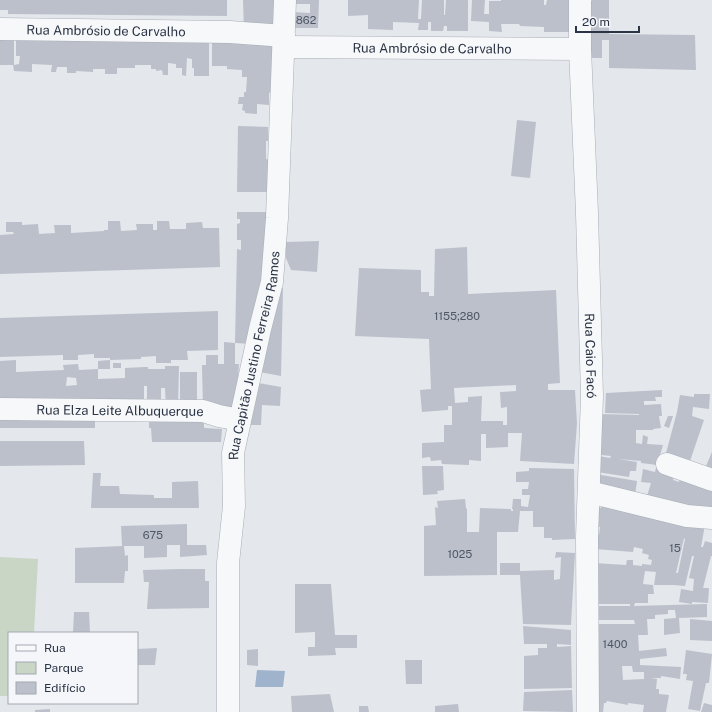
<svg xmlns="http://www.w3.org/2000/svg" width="712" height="712" font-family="'Public Sans',sans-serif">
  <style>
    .green { fill: #c9d6c5 }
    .water { fill: #9fb4cc }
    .building { fill: #bbc0ca; fill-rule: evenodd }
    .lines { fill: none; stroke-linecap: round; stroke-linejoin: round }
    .minor-casing { stroke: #a9aeb7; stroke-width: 23 }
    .minor { stroke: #f7f8fa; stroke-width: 22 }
    .labels { text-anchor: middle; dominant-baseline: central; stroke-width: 3; stroke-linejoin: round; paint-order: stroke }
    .number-label { font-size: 11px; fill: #4f5766 }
    .street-label { font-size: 13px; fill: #2b3445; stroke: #f4f6f9 }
  </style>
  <rect width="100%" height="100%" fill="#e4e7ec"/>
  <path class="green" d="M0 557 38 559 34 633H9V696H0Z"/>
  <path class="water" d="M257 670 285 671 283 687H255Z"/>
  <path class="building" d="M0 0H227V16L8 14V10H0Z
    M243 0H279L277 32 244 30Z
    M293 0H319L318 28H293V12L310 13V4H293Z
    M348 0H419L418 19H421L422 0H444V15H445L446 0H468V31H447V26H444L443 31H431V22H428V30H418L419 23 393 22V30L368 29V15L348 16Z
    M472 0H485L484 14H489V1H501V0H544V5H546L547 0H570L569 32H544V27L520 26 519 24H501L502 32 489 31V22L471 21Z
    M592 0H609V34L695 35 696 70 609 68V40H602V58H589L588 1H592Z
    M0 33H14V65L19 64 20 56H16V33L209 37V76H194V68H192V59L187 58 186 76 182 75V68H176V64L168 63V75H163L162 70 156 71V69H151V65H135V68H117V74H105V69H93V72L76 71V73H67V67H57L56 72H51L52 65 32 64V72L14 71 13 65H0Z
    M212 37 278 38 271 92 269 93V105L257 104V114L245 113V111L242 110 243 104H238L239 97H244V92H246L247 77H242V70L227 69V66H212Z
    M517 120 536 122 530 178 511 176Z
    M238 126 268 127V141H266V159L269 160 270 192H237Z
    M237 212H267L270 224 251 344 235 343V364H239L236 403 230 414 203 407 202 368V365H206V355H218V364H224V342L235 343 237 249 241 250V240H237V224L240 223V219H237Z
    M108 221H120L121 231 137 230 136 224H153V230H157V221H169L170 229H186V223L202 222 203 228H219L220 267 0 274V235L14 234 13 232H6V222H22V225L38 224 39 234 55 233 54 225H71V233L104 231V230H108Z
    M319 241 317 272 291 270 286 258V242Z
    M467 247 468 294 556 290 560 383 548 384V390H575L577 423 574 464 520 461 522 433H508V447L486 448V434H481V461L469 460V465L442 464 441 460 431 461 430 457 422 458V443L444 442V425H452V406H448V410L422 412 420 390 431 389 429 339 355 336 359 268 421 270V292H429V296H434L435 249ZM516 385V391L500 392 501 408 507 407V425H503V421H481L482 396 468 397V402L455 403 454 388Z
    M274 288H283L281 376 254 371Z
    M218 311V350L187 351 188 360H171V363H156V356L141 357V359L110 360V369H98V379L125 378V368L145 367H148V369H165V366H179L178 407 166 408 165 388H161V407H147V386H144V407L0 406V361L16 360V372L64 370 63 365 78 364 79 370 98 369V361L110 360V358H94V354L78 355V360H63V355L0 357V318ZM67 377 76 378 77 385 66 386Z
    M113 363H121V368H113Z
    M180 372H197V408L180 407Z
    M252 382 281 387 280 406 262 405 261 425H245Z
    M662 390V397H655L656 401H644V405L661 404 662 416H659L661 428 653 429V430H636V443L642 444 643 435 648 437 647 444 663 445 657 465 641 463V461L618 459 637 462 636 471H630L629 477 591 471 593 455 610 458 611 456 593 454 598 414 639 415V414L605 413 606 393Z
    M694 394H710L709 409 693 407 692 416 704 420 689 464 665 457 677 412 680 395 694 397Z
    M204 412V428L222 429 221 442H152L151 428H149V414Z
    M95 413V428H0V414Z
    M668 416H673L669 428 664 426Z
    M0 441H84L85 465 0 466Z
    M712 452V468L706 466Z
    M657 464 662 466 660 473 674 477 673 480 679 482 680 479 712 484V510L646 499 651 483 641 482 643 469 655 472Z
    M422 466H443L444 490 437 491 438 494 423 495Z
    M529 468 574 469 575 539 552 540V538H544V527H533V511H520L518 532H497V575L424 576V526L436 525 435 507 438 508 437 501 465 499 466 508 467 509V532H479L480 508 511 509V511H513V509H512L513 499H521V506L528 507 530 495H522V489H528L529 482H516V472L529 471Z
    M93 473H101L100 486H119L120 494 154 495V498H172V482L198 481 199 508H91Z
    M595 474 637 481 635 495 592 489Z
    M602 502 705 525 701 547H703L705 541 712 543V556H711L703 588H709L708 603 692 602V604L679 602 681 589 693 591 694 579 689 578 694 556H692L685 586 674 585H654L656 572 645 571 643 584 653 585 654 594H648V603H635L634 606 707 604V617L679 618 680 633 664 635V619L676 618 675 610H668V614L655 615V619H647L648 635H638L639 651 666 648 667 656 640 659V665L681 667 680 679 661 676V678H651L657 679 656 689H659V694L669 695 666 712H643L644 705 628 703V705L607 701 606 703H604L603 712H592L591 606H630V604H591L594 563 626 565 627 560H633V565L642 566V564L651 565 652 560 648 559 649 555 642 553 643 549 634 547 633 552 595 549 596 534 599 535 600 527H596L598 508H601ZM684 538 685 539 678 573H676ZM594 620H634L635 624H595ZM622 666H632L633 672H644V679L623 680Z
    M187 524V545H206L207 555 180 557V545H167V557L144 558V546H124L125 556 128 555V571H125L124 583H75V548L122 546 121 526Z
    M556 552 575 553 571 625 523 624 520 575H500V563H520V571L554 570V580L560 579 561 557 555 558Z
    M181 569H205V581H209V608L147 609 149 582H144L143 570Z
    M295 584H331L335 635H357V648H335L336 655 308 656V647H315V632L295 633Z
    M74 612H89L90 633H73Z
    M690 619 712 621V641L690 640Z
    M523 626 571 630V645L557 644V647L571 646 572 688 524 689V656L538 655V648H547V644H524Z
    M157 648 155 665H137V649Z
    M258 649V666L247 665V650Z
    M686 650 712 654 709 683H706L700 711 688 709 693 681 686 680 687 674H683Z
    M405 660H422V684H406Z
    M572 690 573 712 523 711 524 692Z
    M330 694 334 712H292L291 696Z
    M704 703 712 705V712H701Z
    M458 704 459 712H435V706Z
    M359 706H368L369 712H359Z
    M50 709V712H35V710Z"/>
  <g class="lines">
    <g class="minor-casing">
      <g id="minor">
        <path id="s1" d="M580 0V49L587 213 592 396 587 537 588 712"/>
        <path id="s2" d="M0 29 230 32 284 36"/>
        <path id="s3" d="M284 47 580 49"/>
        <path id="s4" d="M0 409 203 411 219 416 240 420"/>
        <path d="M667 464 712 480"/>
        <path d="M589 492 687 516 712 518"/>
        <path id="s5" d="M228 712V563L234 506 233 453 260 329 272 282 277 218 285 0"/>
      </g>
    </g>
    <use href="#minor" class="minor"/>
  </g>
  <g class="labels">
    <g class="number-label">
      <text x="306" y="20">862</text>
      <text x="457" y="316">1155;280</text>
      <text x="153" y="535">675</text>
      <text x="675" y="548">15</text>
      <text x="460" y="554">1025</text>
      <text x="615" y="644">1400</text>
    </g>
    <g class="street-label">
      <text stroke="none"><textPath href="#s2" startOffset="106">Rua Ambrósio de Carvalho</textPath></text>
      <text stroke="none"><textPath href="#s3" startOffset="148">Rua Ambrósio de Carvalho</textPath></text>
      <text stroke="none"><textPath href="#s5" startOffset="359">Rua Capitão Justino Ferreira Ramos</textPath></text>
      <text stroke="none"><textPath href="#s1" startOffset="356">Rua Caio Facó</textPath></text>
      <text stroke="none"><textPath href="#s4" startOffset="120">Rua Elza Leite Albuquerque</textPath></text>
    </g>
  </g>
  <rect x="8" y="632" width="130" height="72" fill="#f4f6f9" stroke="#a4a8b1"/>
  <rect x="16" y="645" width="20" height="6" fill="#f7f8fa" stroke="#a4a8b1"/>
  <text x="44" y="652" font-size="12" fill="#2b3445">Rua</text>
  <rect x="16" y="662" width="20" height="12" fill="#c9d6c5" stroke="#a4a8b1"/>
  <text x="44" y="672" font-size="12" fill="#2b3445">Parque</text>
  <rect x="16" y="682" width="20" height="12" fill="#bbc0ca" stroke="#a4a8b1"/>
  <text x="44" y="692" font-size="12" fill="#2b3445">Edifício</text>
  <path d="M576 26v6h63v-6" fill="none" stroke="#2b3445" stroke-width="2"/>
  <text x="582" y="26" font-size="12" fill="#2b3445" stroke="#f4f6f9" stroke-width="3" paint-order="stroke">20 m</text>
</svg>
